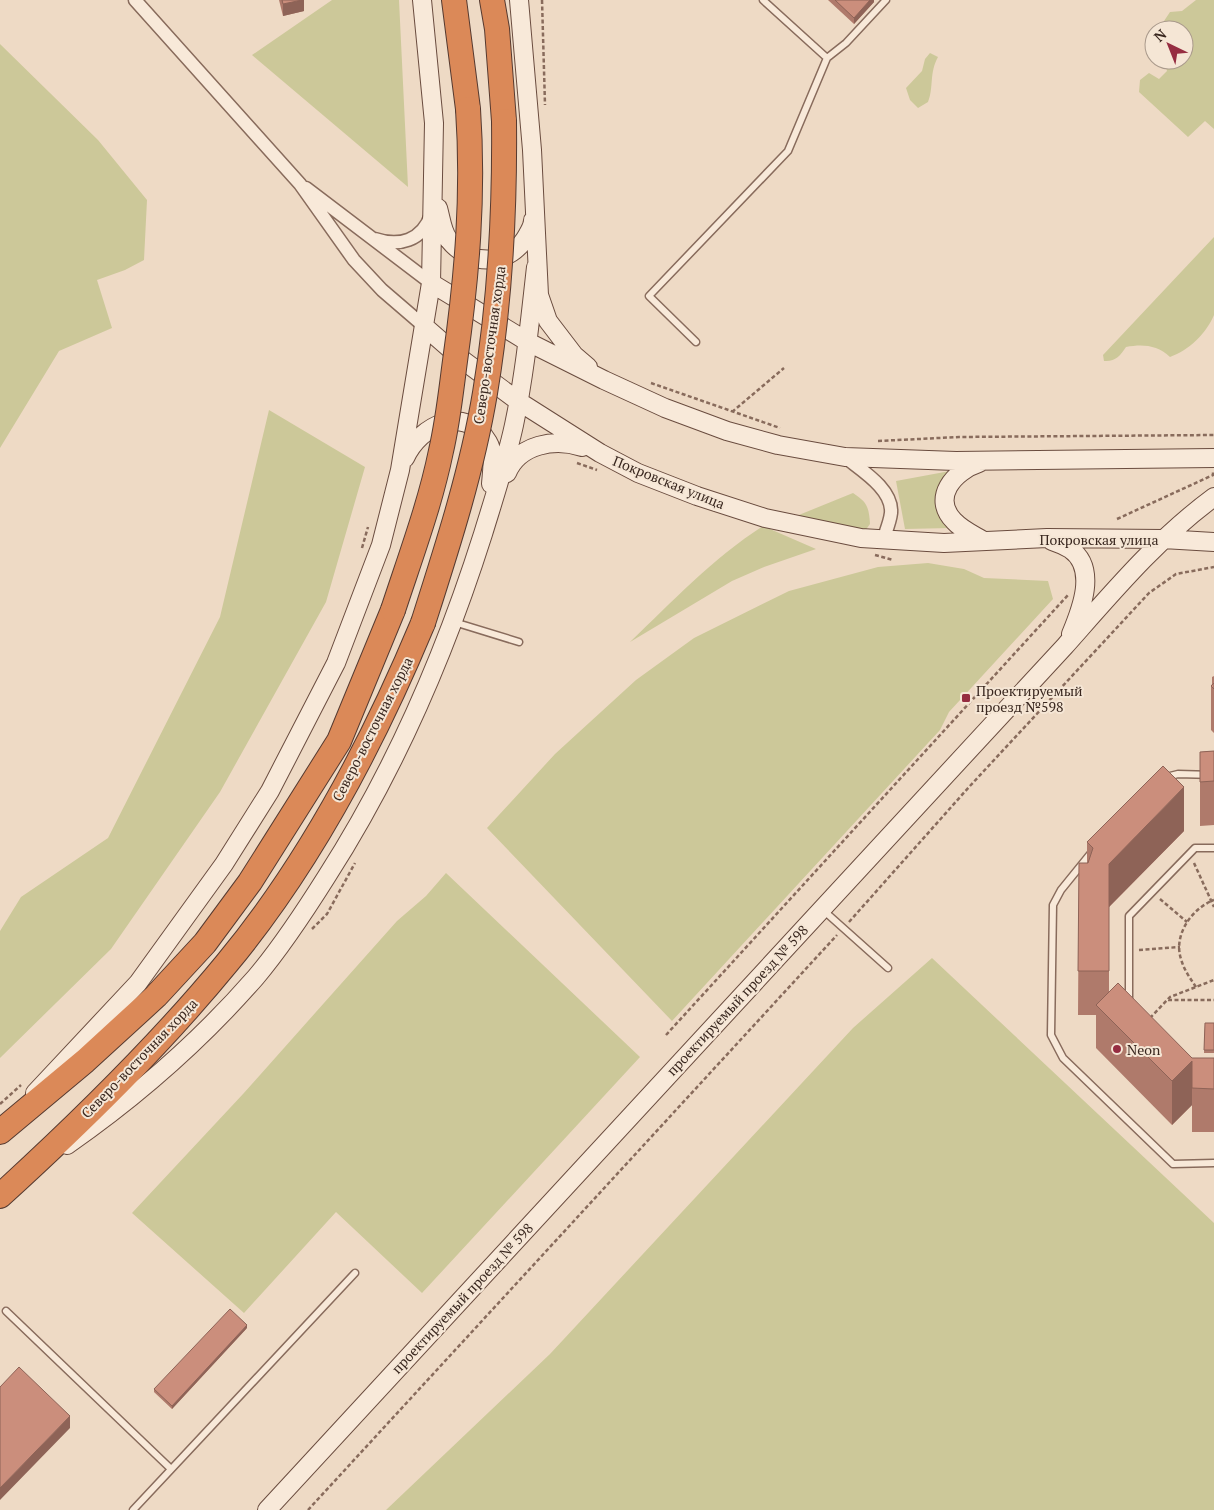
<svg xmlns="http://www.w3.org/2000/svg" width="1214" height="1510" font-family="'PT Serif',serif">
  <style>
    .green { fill: #ccc899 }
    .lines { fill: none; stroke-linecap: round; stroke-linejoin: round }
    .lane-casing { stroke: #886b5c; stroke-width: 9 }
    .street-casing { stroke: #886b5c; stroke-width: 15 }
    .secondary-casing { stroke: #6a4c3f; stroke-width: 20 }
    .highway-casing { stroke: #563a30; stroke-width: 26 }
    .path { stroke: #886b5c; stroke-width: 2.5; stroke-dasharray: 4 2.5; stroke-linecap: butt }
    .lane { stroke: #f8e9d9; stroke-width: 6 }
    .street { stroke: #f8e9d9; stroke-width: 12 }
    .secondary { stroke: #f8e9d9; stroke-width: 18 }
    .highway { stroke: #db8958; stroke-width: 24 }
    .highway-bridge-casing { stroke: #563a30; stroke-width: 26; stroke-linecap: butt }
    .highway-bridge { stroke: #db8958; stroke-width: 24 }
    .wall { fill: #af7a6b }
    .shaded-wall { fill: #8e6357 }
    .building { fill: #cb8e7c; stroke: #8e6357 }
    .poi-dot { fill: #962d41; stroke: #f5e6d5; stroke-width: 2 }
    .labels { text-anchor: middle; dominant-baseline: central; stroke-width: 4; stroke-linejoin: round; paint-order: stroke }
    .street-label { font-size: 14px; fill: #39271f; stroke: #f5e6d5 }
    .poi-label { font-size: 14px; fill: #39271f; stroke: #f5e6d5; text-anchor: start }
  </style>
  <rect width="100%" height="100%" fill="#eedac5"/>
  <path class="green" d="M332 0H399L408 187 252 55Z
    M1196 0H1214V129L1205 121 1188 137 1139 92 1140 80 1149 73 1159 79 1167 71 1164 60H1184V30H1166L1164 21 1170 12 1182 11Z
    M0 44 98 140 147 200 144 260 125 270 97 280 112 328 59 351 0 448Z
    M930 53 938 57C929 73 934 87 928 102L918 108 910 100 906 88 922 71 925 59Z
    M1214 237C1214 251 1214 306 1214 315 1206 334 1189 350 1170 357 1157 345 1143 344 1126 347 1120 356 1115 362 1104 361L1103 355Z
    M269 410 365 467 326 602 220 792 111 949 0 1058V931L21 897 108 838 220 617Z
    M950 471C931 495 933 504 951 528L905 529 896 481Z
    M853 493C867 502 869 507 870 524L862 535 789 519Z
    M763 526 816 549 764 567 732 581 630 642C672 602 713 558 763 526Z
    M928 563 964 569 984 578 1048 581 1053 599 949 712 940 730 672 1021 487 828 555 754 636 680 694 638 789 591 878 567Z
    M446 873 640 1057 422 1293 336 1212 244 1313 132 1213 243 1094 397 921 426 896Z
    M932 958 1214 1223V1510H386L550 1354 853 1028Z"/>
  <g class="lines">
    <g class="lane-casing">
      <path id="lane" d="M827 58 846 43 886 0
        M696 342 649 296 788 151 827 58 763 0
        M454 622 519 642
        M1166 777 1178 774 1214 775
        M1091 853 1061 890 1053 905 1051 1035 1063 1058 1173 1164 1214 1163
        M823 910 888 968
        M1129 1001V916L1195 848H1214
        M6 1311 171 1469
        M133 1510 355 1273"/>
    </g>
    <g class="street-casing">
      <path id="street" d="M135 0 300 184 354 260 382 290 425 327
        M306 188 431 283
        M375 239C399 247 422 241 431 215
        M845 457C861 470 893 489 891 513 890 522 886 531 883 540"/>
    </g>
    <g class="secondary-casing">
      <path id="secondary" d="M519 0 532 150 539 295 548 321 574 355 588 367
        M438 208C441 218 442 232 449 240 471 268 511 266 528 234 530 230 533 226 533 220
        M431 283 528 342 604 380 665 408 727 431 778 445 845 457 956 461 1214 458
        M425 327 464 361 518 401 600 453 638 473 697 496 765 518 861 538 944 543 1047 538 1163 539 1214 542
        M405 458C420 425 465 403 488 442 495 454 492 470 491 484
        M979 463C954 471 931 498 954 521 962 530 974 535 984 541
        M507 473C519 444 555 438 582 447
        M1052 541C1058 543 1065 546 1070 549 1098 568 1081 610 1071 634
        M35 1093 138 983 224 864 270 791 336 663 381 545 400 470 431 283 434 123 422 0
        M67 1145C136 1097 201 1040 256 977 283 945 305 911 327 876 395 770 445 654 483 534 494 498 506 462 514 425 525 373 530 320 536 267
        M267 1510 1065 646C1112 593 1157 539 1214 497"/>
    </g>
    <g class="highway-casing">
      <path id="highway" d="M454 0 468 109
        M492 0 497 29 504 121
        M0 1132 85 1061 156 996 205 943 250 882 339 741 393 610
        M0 1196C80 1123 158 1047 227 963 310 863 373 743 423 623"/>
    </g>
    <path class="path" d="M542 0 545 105
      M651 383 780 428
      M732 412 784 368
      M878 441 959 437 1214 435
      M577 463 597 470
      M1117 519 1213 475V472
      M362 548 368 527
      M875 555 893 560
      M1194 863 1214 907
      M1160 899 1187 922
      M849 922 969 787 1149 593 1176 574 1214 567
      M312 929 327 914 355 863
      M1139 950 1180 947
      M1196 987C1190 978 1184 970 1181 959 1173 935 1192 908 1214 900
      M1168 1000H1214
      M1150 1018 1170 997 1214 980
      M666 1035 1068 595
      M0 1104 21 1085
      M308 1510 837 935"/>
    <use href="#lane" class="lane"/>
    <use href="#street" class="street"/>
    <use href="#secondary" class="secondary"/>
    <use href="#highway" class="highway"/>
    <g class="highway-bridge-casing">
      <path id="highway-bridge" d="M393 610C410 558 430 505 441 451 448 421 451 391 455 361 467 276 474 195 468 109
        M423 623C447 548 472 471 485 393 500 303 505 212 504 121"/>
    </g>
    <use href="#highway-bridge" class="highway-bridge"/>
  </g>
  <path class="wall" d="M279 0H304V11L283 16Z
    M828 0H874V2L854 24Z
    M1214 676V733L1211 730V686L1212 684V677Z
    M1214 751V825L1200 826V752Z
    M1184 831 1109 907V992L1192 1058H1214V1132H1192V1105L1172 1125 1096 1048V1015H1078L1079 863H1087V842Z
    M1205 1023H1214V1053H1204Z
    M247 1328 172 1409 154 1392V1389Z"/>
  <path class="shaded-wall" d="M302 0H304V11L283 16V4Z
    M870 0H874V2L854 24V18Z
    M1184 787V831L1109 907V1015V864Z
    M1192 1061V1105L1172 1125V1081Z
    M247 1325V1328L172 1409V1406Z
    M70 1416V1428L0 1500V1488Z"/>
  <path class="building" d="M282 0H302L283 4Z
    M835 0H870L854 18Z
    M1214 683V689L1211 686Z
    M1214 751V781L1200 782V752Z
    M1163 766 1184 787 1109 864V971H1078L1079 863H1088L1093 848 1087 842Z
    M1118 983 1192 1058H1214V1089L1192 1088V1061L1172 1081 1096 1005Z
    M1205 1023H1214V1050H1204Z
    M230 1309 247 1325 172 1406 154 1389Z
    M19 1367 70 1416 0 1488V1387Z"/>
  <g class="poi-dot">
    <rect x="961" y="693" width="10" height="10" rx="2.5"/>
    <circle cx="1117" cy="1049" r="5"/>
  </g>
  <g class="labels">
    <g class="street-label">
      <text transform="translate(489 345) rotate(-82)">Северо-восточная хорда</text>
      <text transform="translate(669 482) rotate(22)">Покровская улица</text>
      <text x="1099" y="539">Покровская улица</text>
      <text transform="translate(372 729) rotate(-63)">Северо-восточная хорда</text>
      <text transform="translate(737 1000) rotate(-47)">проектируемый проезд № 598</text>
      <text transform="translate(139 1058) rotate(-46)">Северо-восточная хорда</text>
      <text transform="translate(462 1298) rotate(-47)">проектируемый проезд № 598</text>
    </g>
    <g class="poi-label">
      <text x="976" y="690">Проектируемый<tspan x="976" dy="16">проезд №598</tspan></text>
      <text x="1127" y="1049">Neon</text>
    </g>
  </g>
  <g transform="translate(1169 45) rotate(317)"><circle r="24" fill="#f5e6d5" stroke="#aa9a8c"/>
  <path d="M0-4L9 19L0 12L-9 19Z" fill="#962d41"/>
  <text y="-8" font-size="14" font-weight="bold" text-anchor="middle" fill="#39271f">N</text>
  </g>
</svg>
